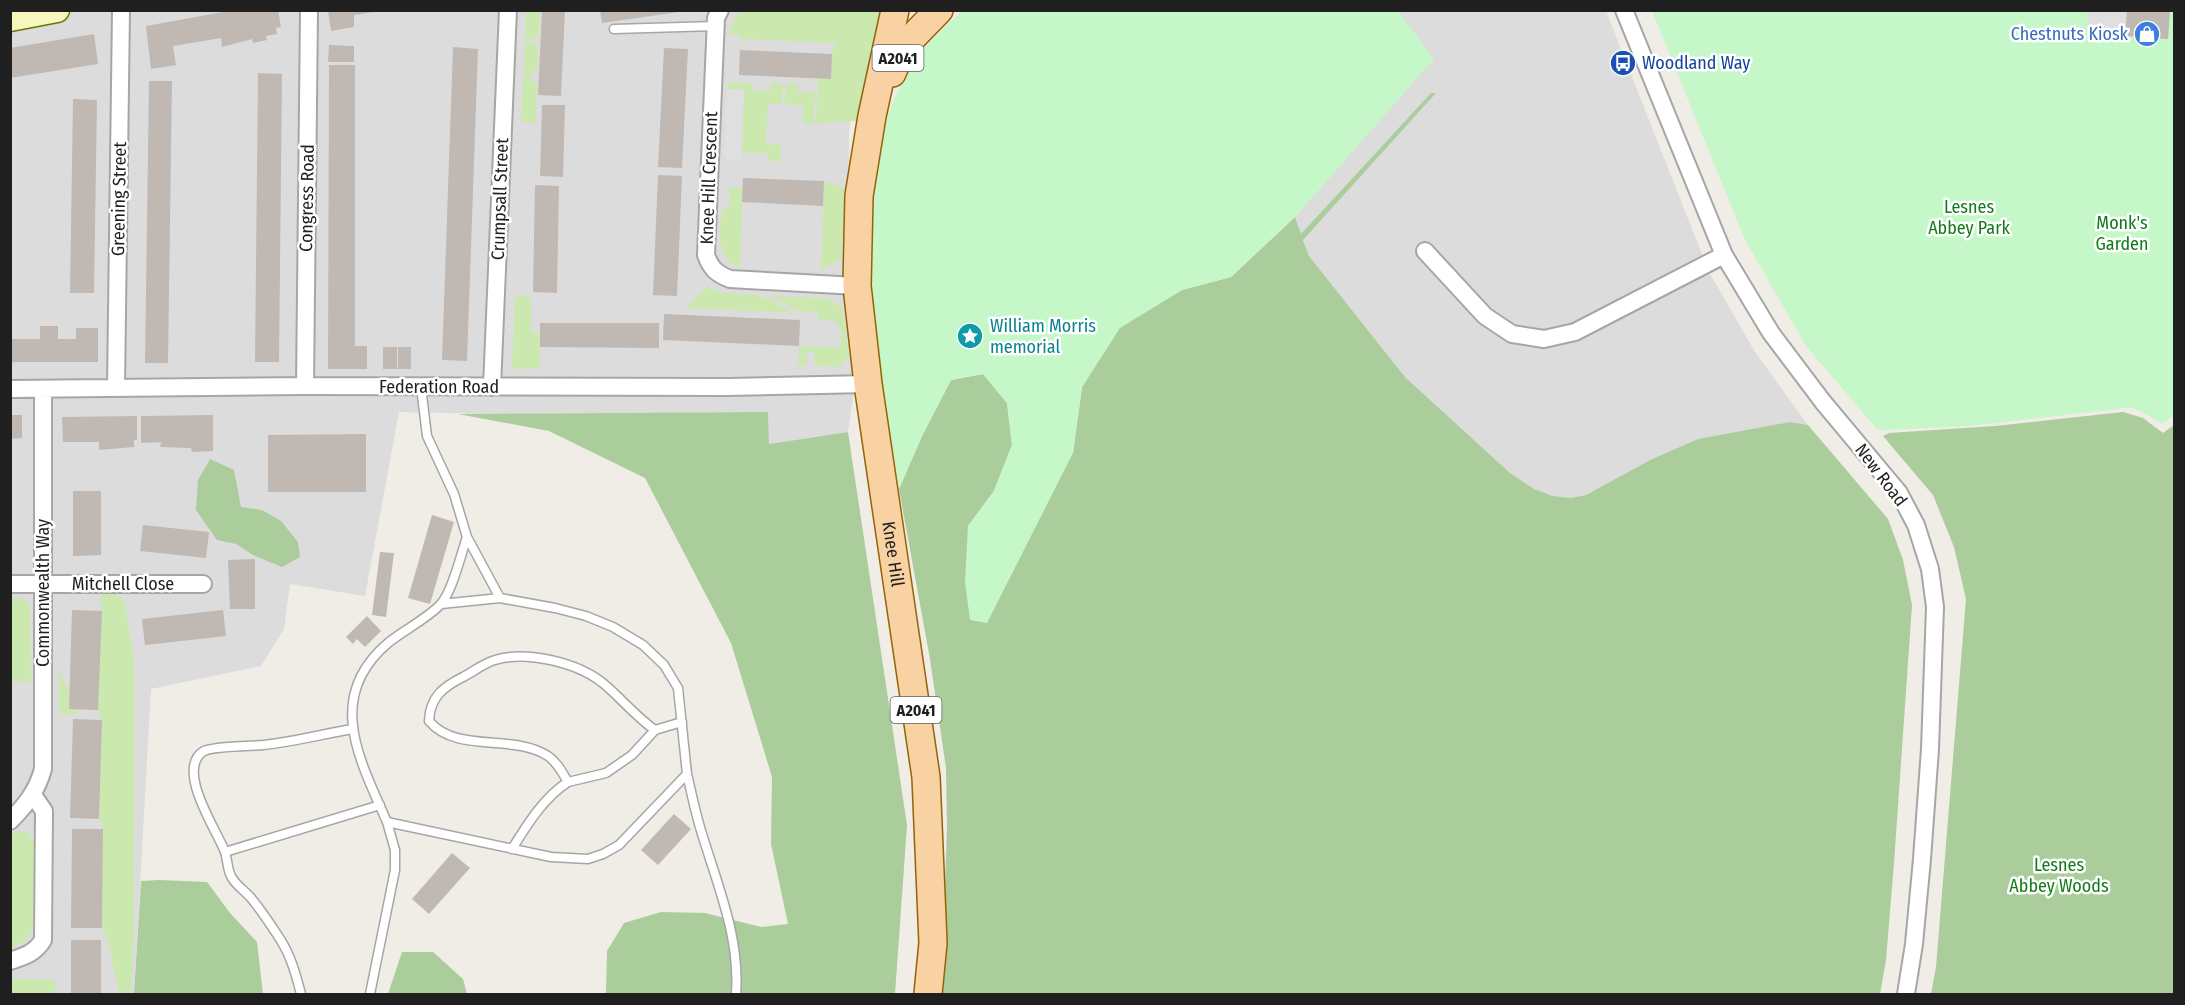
<svg xmlns="http://www.w3.org/2000/svg" width="2185" height="1005" font-family="'Fira Sans Condensed',sans-serif">
  <style>
    .residential { fill: #dddcdc }
    .grass { fill: #cbe8ae }
    .forest { fill: #abcd9c }
    .park { fill: #c5f7c8 }
    .parking { fill: #dfdfdf }
    .building { fill: #c0b8b2 }
    .lines { fill: none; stroke-linecap: round; stroke-linejoin: round }
    .service-casing { stroke: #a6a6a6; stroke-width: 11 }
    .minor-casing { stroke: #a6a6a6; stroke-width: 20 }
    .secondary-casing { stroke: #697309; stroke-width: 27 }
    .primary-casing { stroke: #956306; stroke-width: 30 }
    .service { stroke: #fff; stroke-width: 8 }
    .minor { stroke: #fff; stroke-width: 16 }
    .secondary { stroke: #f5f7bc; stroke-width: 24 }
    .primary { stroke: #f8d2a2; stroke-width: 27 }
    .labels { text-anchor: middle; dominant-baseline: central; stroke-width: 5; stroke-linejoin: round; paint-order: stroke }
    .shield { fill: #fff; stroke: #626262; stroke-width: 1.5 }
    .shield-label { font-size: 16px; font-weight: bold; fill: #1f1f1f }
    .shop-label { font-size: 18px; fill: #366cbe; stroke: #fff; text-anchor: end }
    .transit-label { font-size: 18px; fill: #164399; stroke: #fff; text-anchor: start }
    .street-label { font-size: 18px; fill: #1f1f1f; stroke: #fff }
    .park-label { font-size: 18px; fill: #107b17; stroke: #fff }
    .culture-label { font-size: 18px; fill: #0d838f; stroke: #fff; text-anchor: start }
  </style>
  <rect width="100%" height="100%" fill="#f0ece6"/>
  <path class="residential" d="M10 11H878L863 62 849 131V209L856 376 848 432 769 444 768 412 494 414 399 412 365 596 290 584 284 629 261 666 151 689 134 994H11Z
    M1398 11H1606L1709 272 1755 352 1808 425 1790 422 1698 439 1650 460 1586 495 1571 498 1554 496 1534 489 1510 473 1405 377 1309 256 1295 217 1433 59Z"/>
  <path class="grass" d="M526 11 540 12 539 35H536V40L525 39Z
    M743 11H882L857 121 816 123 818 78 831 79 832 54 835 43 740 39 739 34H728L733 20Z
    M525 42 536 43 535 46H538L537 70H533V75L524 74Z
    M523 77H532V82L537 83 536 123 521 122Z
    M733 82 751 83 752 90 770 91 771 83 783 84 782 104H768L766 144 781 145 780 161H768V153H742L744 90 727 89 728 84Z
    M786 84H798V92H815L814 124H803V105H785Z
    M824 181 846 189 841 259 821 270Z
    M730 187 743 188 740 268C715 258 720 234 721 213L729 206Z
    M708 286C725 297 741 292 759 296 770 298 783 308 793 313L685 308Z
    M515 295 527 296 531 298V333H540V368L514 369 512 366Z
    M769 296 827 298 842 307 849 355 839 367 815 366 814 352 807 351V363L805 366H798L799 346 841 348V331L835 321 818 320 817 312 799 311Z
    M112 592 125 602 134 658V931L131 994H119L107 937 102 928 103 829 99 819 102 720 98 710 101 593Z
    M11 598H22L30 604 31 682 11 681Z
    M59 667 66 686 69 687V709H80L76 714H59Z
    M18 831 27 832 35 841V924L27 940 11 949V836Z
    M11 979 55 980V994H11Z"/>
  <path class="forest" d="M1431 93H1436L1303 240 1309 256 1405 377 1510 473 1534 489 1553 496 1571 498 1586 495 1650 460 1698 439 1790 422 1808 425 1888 519 1903 560 1912 605 1894 863 1886 960 1880 994H941L947 829 946 768 930 659 899 489 922 436 951 380 983 374 1007 403 1012 445 994 491 968 526 1073 453 1082 387 1120 327 1182 290 1231 277 1295 217 1301 234Z
    M768 412 769 444 848 432 907 825 895 994H606L607 951 624 923 661 912 705 913 761 927 788 924 771 844 772 777 731 643 645 478 549 431 458 414Z
    M2123 412 2143 418 2163 433 2174 425V994H1931L1936 967 1966 599 1954 547 1933 495 1883 436 1889 433 1995 426Z
    M210 459 234 470 241 507 262 510 281 521 298 542 300 557 282 567 253 555 236 544 217 540 196 510 198 480Z
    M159 880 207 882 230 913 257 942 263 994H134L141 881Z
    M402 952H433L463 979 467 994H388Z"/>
  <path class="park" d="M962 11H1398L1434 59 1295 217 1231 277 1182 290 1120 328 1082 387 1073 453 987 623 970 620 965 582 968 526 994 491 1012 445 1007 403 983 374 951 380 922 436 899 489 876 344 870 289 871 197 888 115 910 61Z
    M1652 11H2174V415L2162 424C2148 415 2133 403 2117 409L1969 426 1885 430 1877 429 1806 346 1745 240Z"/>
  <path class="parking" d="M2088 11H2127L2126 29 2087 27Z
    M727 89 744 90 741 161 724 160Z"/>
  <path class="building" d="M234 10H278L281 27 276 28 277 34 266 36 267 40 253 43 252 39 222 47 221 38 173 46 176 65 151 69 146 26Z
    M328 10H374V12L354 15V27L331 31Z
    M542 10H565L561 96 538 95Z
    M600 10H679V12L602 23Z
    M2127 10H2170L2168 39 2125 36Z
    M94 34 98 64 10 78V48Z
    M329 45 354 46V62H328Z
    M453 47 478 49 467 361 442 360Z
    M664 48 688 49 682 168 658 167Z
    M740 50 832 54 831 79 739 75Z
    M329 65H355V346H367V369H328Z
    M258 73 282 74 279 362H255Z
    M149 81H172L168 363H145Z
    M73 99 97 100 94 293H70Z
    M542 105H565L563 177 540 176Z
    M658 175 682 176 677 296 653 295Z
    M743 178 824 181 823 206 742 202Z
    M535 185 559 186 557 293 533 292Z
    M664 314 800 320 799 346 663 340Z
    M540 323H659V348L540 347Z
    M40 326H58V339H76V328H98V362H10V339H40Z
    M383 347H397V369H383Z
    M398 347H411V369H398Z
    M10 415H22V438L10 439Z
    M213 415V451L192 452 191 448 160 447 161 442 141 443V416Z
    M137 416V440H134V447L99 450V442H63L62 417Z
    M366 434V492H268V435Z
    M73 491H101V555L73 556Z
    M432 515 454 522 430 604 408 598Z
    M143 525 209 532 206 558 140 551Z
    M380 552 394 553 386 617 372 615Z
    M255 559V609H230L228 560Z
    M72 610 102 611 98 710 69 709Z
    M223 610 226 636 145 645 142 619Z
    M367 616 381 631 365 647 357 639 353 644 346 637Z
    M73 719 102 720 99 819 70 818Z
    M674 814 691 829 658 865 641 850Z
    M72 829H103L102 928H71Z
    M452 853 470 868 429 914 412 899Z
    M71 940H101V994H71Z"/>
  <g class="lines">
    <g class="service-casing">
      <path id="service" d="M614 29 716 26
        M421 387 427 436 454 494 467 537
        M441 604 500 598 555 608 586 616 613 627 643 645 664 665 678 688 687 774 619 845 603 854 588 859 551 857 387 822C360 760 324 697 388 643 404 630 425 620 440 605 452 593 461 554 467 537L500 598
        M687 774C692 795 696 816 703 837 719 889 740 939 736 994
        M568 782 606 773 632 755 655 730
        M512 849C527 825 544 797 568 782 562 772 557 762 548 756 513 733 457 754 429 721 430 697 443 687 463 677 473 672 484 663 495 660 527 650 579 663 604 684 622 699 636 717 655 730L682 722
        M225 852 380 805
        M301 994C296 975 291 956 280 939 271 925 261 910 251 898 245 891 237 886 232 878 227 870 228 861 225 852 218 832 174 769 204 751 213 746 250 746 263 745 293 742 323 734 353 729
        M370 994 395 870V850L387 822"/>
    </g>
    <g class="minor-casing">
      <path id="minor" d="M720 10 716 18 706 255C711 269 717 274 730 279L857 286
        M1624 10 1724 255 1771 333 1823 402 1899 493 1916 525 1930 569 1935 607 1930 749 1922 859 1914 944 1906 994
        M1425 251 1485 316 1512 334 1544 339 1575 332 1724 255
        M305 386 309 10
        M116 387 121 10
        M492 387 508 10
        M10 389 305 386 728 387 868 384
        M10 584H203
        M10 821C26 805 37 791 43 769V389
        M10 961C25 956 35 953 43 940L44 811 33 795"/>
    </g>
    <g class="secondary-casing">
      <path id="secondary" d="M10 19 57 10"/>
    </g>
    <g class="primary-casing">
      <g id="primary">
        <path id="s1" d="M895 10 872 116 859 196 857 286 868 384 926 777 933 943 928 994"/>
        <path d="M892 73 903 47 939 10"/>
      </g>
    </g>
    <use href="#service" class="service"/>
    <use href="#minor" class="minor"/>
    <use href="#secondary" class="secondary"/>
    <use href="#primary" class="primary"/>
  </g>
  <defs>
    <g id="shop-disc" transform="scale(1.35)"><circle r="9.5" fill="#3f7fe0" stroke="#fff"/><path d="M-5-2.5h2.3a2.7 3.5 0 0 1 5.4 0H5L5.5 6h-11ZM-1.5-2.5h3a1.5 2.3 0 0 0-3 0Z" fill="#fff"/></g>
    <g id="bus-disc" transform="scale(1.35)"><circle r="9.5" fill="#1a4fb4" stroke="#fff"/><path d="M-5-6H5V4H4V6H2V4H-2V6H-4V4H-5ZM-3.5-4V0h7V-4ZM-3.5 1.2v1.5H-2V1.2ZM2 1.2v1.5H3.5V1.2Z" fill="#fff"/></g>
    <g id="sight-disc" transform="scale(1.35)"><circle r="9.5" fill="#0f9aa8" stroke="#fff"/><path d="M0-6L1.8-2.2L6-1.7L2.9 1.2L3.7 5.4L0 3.3L-3.7 5.4L-2.9 1.2L-6-1.7L-1.8-2.2Z" fill="#fff"/></g>
  </defs>
  <g fill-rule="evenodd">
    <use href="#shop-disc" x="2147" y="34"/>
    <use href="#bus-disc" x="1623" y="63"/>
    <use href="#sight-disc" x="970" y="336"/>
  </g>
  <g class="labels">
    <g class="shield">
      <rect x="872.5" y="45" width="51" height="26" rx="4.5"/>
      <rect x="890.5" y="697" width="51" height="26" rx="4.5"/>
    </g>
    <g class="shield-label">
      <text x="898" y="58">A2041</text>
      <text x="916" y="710">A2041</text>
    </g>
    <g class="shop-label">
      <text x="2128" y="34">Chestnuts Kiosk</text>
    </g>
    <g class="transit-label">
      <text x="1642" y="63">Woodland Way</text>
    </g>
    <g class="street-label">
      <text transform="translate(709 178) rotate(-88)">Knee Hill Crescent</text>
      <text transform="translate(307 198) rotate(-89)">Congress Road</text>
      <text transform="translate(119 199) rotate(-89)">Greening Street</text>
      <text transform="translate(500 199) rotate(-88)">Crumpsall Street</text>
      <text x="439" y="387">Federation Road</text>
      <text transform="translate(1881 475) rotate(53)">New Road</text>
      <text stroke="none"><textPath href="#s1" startOffset="550">Knee Hill</textPath></text>
      <text x="123" y="584">Mitchell Close</text>
      <text transform="translate(43 593) rotate(-90)">Commonwealth Way</text>
    </g>
    <g class="park-label">
      <text x="1969" y="207">Lesnes<tspan x="1969" dy="21">Abbey Park</tspan></text>
      <text x="2122" y="223">Monk's<tspan x="2122" dy="21">Garden</tspan></text>
      <text x="2059" y="865">Lesnes<tspan x="2059" dy="21">Abbey Woods</tspan></text>
    </g>
    <g class="culture-label">
      <text x="990" y="326">William Morris<tspan x="990" dy="21">memorial</tspan></text>
    </g>
  </g>
  <rect width="2185" height="1005" fill="none" stroke="#1f1f1f" stroke-width="24"/>
</svg>
